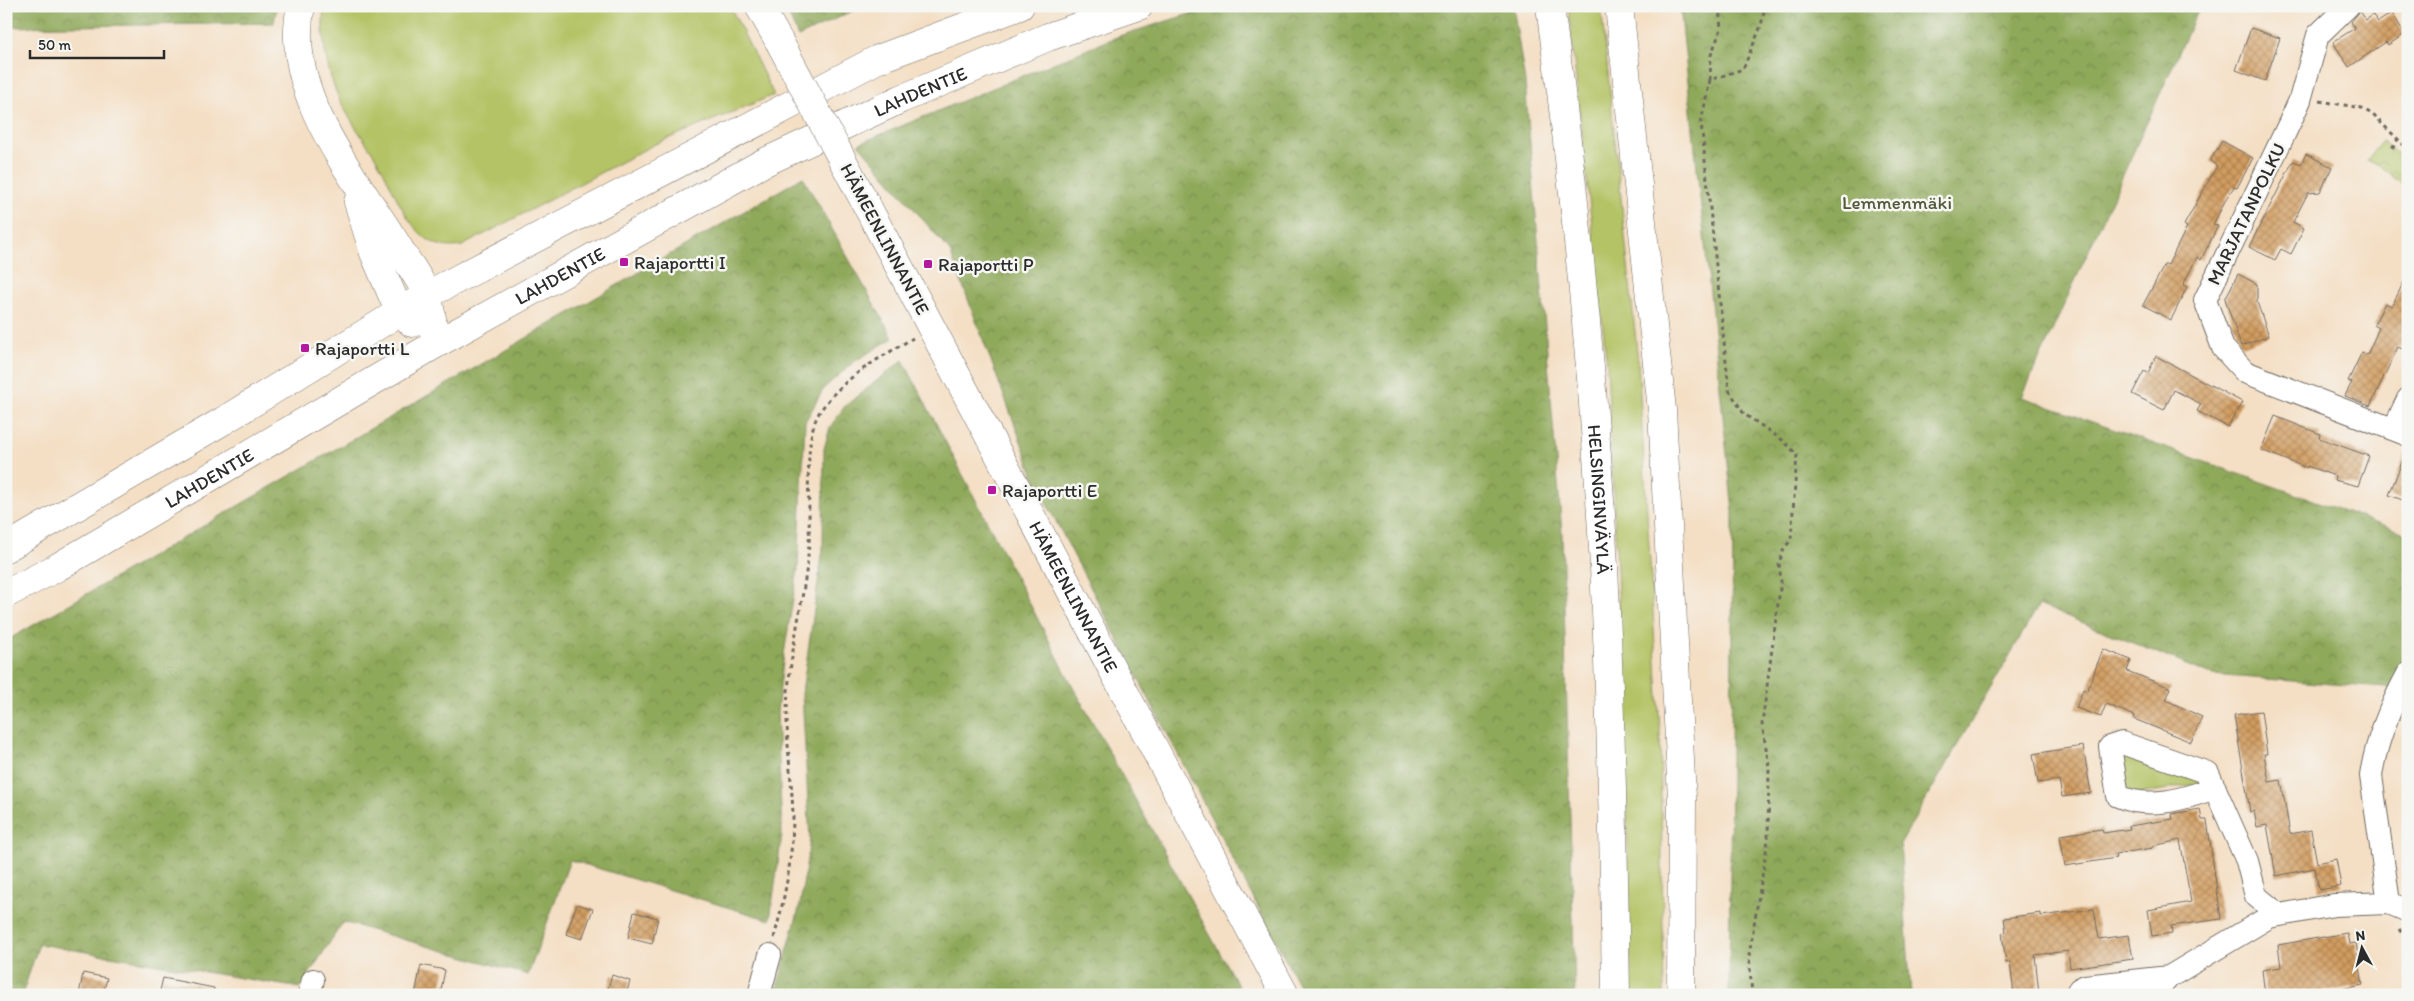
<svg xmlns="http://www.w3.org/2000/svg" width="2414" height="1001" font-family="Itim,sans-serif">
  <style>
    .grass { fill: #b4c365; stroke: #707748 }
    .forest { fill: url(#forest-crowns); stroke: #5d6a42 }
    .park { fill: url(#park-crowns); stroke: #707748 }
    .building { fill: url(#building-cross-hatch) }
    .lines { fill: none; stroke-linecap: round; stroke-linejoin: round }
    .minor-casing { stroke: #716a61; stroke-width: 24 }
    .major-casing { stroke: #716a61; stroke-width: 29 }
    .highway-casing { stroke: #716a61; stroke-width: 29 }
    .path { stroke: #716a61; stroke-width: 3; stroke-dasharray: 4 4; stroke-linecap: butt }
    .minor { stroke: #fff; stroke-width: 22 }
    .major { stroke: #fff; stroke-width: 28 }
    .highway { stroke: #fff; stroke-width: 28 }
    .major-bridge-casing { stroke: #716a61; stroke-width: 29; stroke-linecap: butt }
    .major-bridge { stroke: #fff; stroke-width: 28 }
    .poi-dot { fill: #b5179e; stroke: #f6f6f2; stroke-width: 2 }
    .labels { text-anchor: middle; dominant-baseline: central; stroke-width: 5; stroke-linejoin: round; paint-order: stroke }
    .street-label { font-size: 19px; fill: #2b2b2b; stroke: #f6f6f2 }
    .park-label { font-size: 19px; fill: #54593c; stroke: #f6f6f2 }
    .poi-label { font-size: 19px; fill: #2b2b2b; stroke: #f6f6f2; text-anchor: start }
  </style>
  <defs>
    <pattern id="forest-crowns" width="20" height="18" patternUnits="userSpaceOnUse" patternTransform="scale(1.25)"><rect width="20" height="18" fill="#8fa95a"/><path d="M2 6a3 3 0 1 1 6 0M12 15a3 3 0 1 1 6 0" fill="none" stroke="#758a4b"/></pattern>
    <pattern id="park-crowns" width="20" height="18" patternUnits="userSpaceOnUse" patternTransform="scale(1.25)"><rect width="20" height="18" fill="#b4c365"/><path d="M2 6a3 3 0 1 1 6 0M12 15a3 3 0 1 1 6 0" fill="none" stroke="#939f53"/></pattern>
    <pattern id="building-cross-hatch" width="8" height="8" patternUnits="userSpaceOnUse" patternTransform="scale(1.25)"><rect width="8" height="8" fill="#d29d61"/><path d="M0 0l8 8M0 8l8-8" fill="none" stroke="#ab8050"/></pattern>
  </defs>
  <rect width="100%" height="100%" fill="#f6f6f2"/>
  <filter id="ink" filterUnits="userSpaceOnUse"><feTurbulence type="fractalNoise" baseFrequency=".02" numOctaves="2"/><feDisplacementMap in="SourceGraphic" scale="10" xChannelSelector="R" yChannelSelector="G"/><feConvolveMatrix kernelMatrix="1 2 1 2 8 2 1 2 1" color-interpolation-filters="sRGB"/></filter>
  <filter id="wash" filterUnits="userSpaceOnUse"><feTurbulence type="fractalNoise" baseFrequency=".0096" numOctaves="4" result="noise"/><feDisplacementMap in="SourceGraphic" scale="20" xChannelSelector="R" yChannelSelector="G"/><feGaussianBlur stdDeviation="1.12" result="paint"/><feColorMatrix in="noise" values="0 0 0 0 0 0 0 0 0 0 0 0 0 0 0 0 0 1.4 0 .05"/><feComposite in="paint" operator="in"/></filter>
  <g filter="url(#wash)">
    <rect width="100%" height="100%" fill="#f4dfc4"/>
    <path class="grass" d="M324 6H730L774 95 655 144 462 246C414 255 399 198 380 165 370 146 355 129 345 110 328 81 320 40 324 6Z
      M1568 6H1601L1638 361 1660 730 1664 995H1631L1625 733 1607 365Z
      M2124 752 2201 777V783L2129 796 2119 757Z"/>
    <path class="forest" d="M6 6H277L274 23 6 27Z
      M785 6H863L798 37Z
      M1215 6H1513L1525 82 1562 533 1575 995H1304L1038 487 950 251 858 144 1119 36Z
      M1680 6H2200L2022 397 2408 534V674L2399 689 2212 675 2039 605 1900 844 1911 995H1729L1733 512Z
      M803 177 893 338 855 361 824 388 805 422 798 569 784 654 777 712 782 834 770 920 570 860 528 975 343 922 300 988 39 944 22 995H6V641Z
      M903 360 1070 681 1243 995H775L800 905 810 840 802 692 823 549 824 449 830 427 845 406Z"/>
    <path class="park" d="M2382 141 2408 162V189L2381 167 2367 160Z"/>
    <g id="blocks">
      <path class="building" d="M2360 11 2366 20 2373 15 2378 22 2392 13 2405 34 2388 45 2386 42 2349 67 2333 42 2355 28 2351 22Z
        M2251 28 2280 38 2265 81 2236 70Z
        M2222 141 2253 158 2237 188 2234 187 2227 197 2213 225 2218 226 2201 260 2197 257 2183 285 2187 287 2171 320 2143 305 2165 264 2168 265 2187 227 2184 225 2217 166 2210 161Z
        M2306 154 2332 167 2320 192 2308 193 2293 222 2304 228 2291 254 2281 249 2275 260 2249 247 2293 161 2301 164Z
        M2408 273V337L2402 349 2398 347 2370 406 2345 396 2352 382 2348 381 2362 352 2367 355 2379 328 2374 325 2385 303 2392 306Z
        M2238 274 2257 284V302L2269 336 2241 346 2225 299Z
        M2156 356 2242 402 2228 427 2197 411 2201 404 2174 390 2164 410 2132 394 2144 371 2148 373Z
        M2275 416 2320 434 2319 438 2369 456 2358 486 2334 480 2335 476 2307 466V468L2261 450Z
        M2407 449H2408V502L2389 495Z
        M2103 649 2131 660 2127 671 2171 688 2166 700 2202 717 2191 742 2134 719 2135 716 2106 704 2101 717 2076 708 2083 689 2087 691Z
        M2261 711 2267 754H2264L2269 782 2281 780 2290 834 2311 830 2317 863 2336 859 2341 886 2319 890 2315 868 2276 876 2267 825 2257 827 2254 811 2250 812 2234 715Z
        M2083 746 2091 793 2062 797 2059 780 2038 783 2033 754Z
        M2200 809 2202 820H2207L2221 919 2171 926 2172 933 2152 936 2148 910 2191 902 2180 840 2153 846V848L2115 854 2116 858 2065 866 2060 835 2102 829 2103 833 2130 829 2129 826 2173 819 2172 814Z
        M577 904 593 909 582 939 566 934Z
        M2094 909 2099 939 2129 935 2133 959 2070 968 2068 951 2035 955 2039 994 2014 995 2010 962 2006 963 2002 933 2006 932 2004 918 2041 913V916Z
        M634 912 658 918 652 944 628 938Z
        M2347 933 2349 944 2356 943 2363 985 2308 995H2265L2262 970 2281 967 2278 945Z
        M421 965 445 970 440 995H415Z
        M83 973 107 978 103 995H79Z
        M612 975 630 981 626 995H606Z
        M163 978 214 988 213 995H159Z"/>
    </g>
  </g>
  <g filter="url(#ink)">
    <use href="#blocks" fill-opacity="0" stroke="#716a61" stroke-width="1"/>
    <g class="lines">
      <g class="minor-casing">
        <path id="minor" d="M2348 6 2318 35 2300 100 2290 122 2205 300 2223 348 2245 372 2408 435
          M2394 429 2408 399
          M2215 788C2183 799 2150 810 2118 796L2110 747 2122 743 2208 773 2247 861 2256 896 2278 914
          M2389 903 2371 776C2376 741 2391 705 2408 674
          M309 995 313 980
          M759 995 770 955
          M2076 995 2079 989 2085 986 2169 977
          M2153 995 2169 977 2269 917 2334 905 2389 903 2408 911"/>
      </g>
      <g class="major-casing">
        <g id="major">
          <path d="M301 6C281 94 360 183 402 253 410 266 422 281 427 296 432 311 433 329 436 344"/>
          <path d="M759 6 779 41"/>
          <path d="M358 202 374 253 399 311 412 323"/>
          <path id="s1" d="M867 206 1285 995"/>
          <path d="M6 548 223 421 427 295 878 59 1020 6"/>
          <path id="s2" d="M6 594 56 568 436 344 763 163 901 99 1048 37 1139 6"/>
        </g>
      </g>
      <g class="highway-casing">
        <g id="highway">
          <path id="s3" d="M1550 6C1575 192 1594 379 1604 567 1611 709 1614 852 1616 995"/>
          <path d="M1619 6 1662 410 1682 798 1681 995"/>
        </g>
      </g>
      <path class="path" d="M1719 6 1721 29 1711 55 1710 80 1743 69 1761 26 1765 6
        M1710 80 1701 122 1729 390 1744 414 1784 441 1797 455 1791 539 1783 551 1779 563 1781 581 1762 724 1769 766 1768 840 1749 955 1752 995
        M2320 101 2362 108 2373 115 2408 149
        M2392 148 2398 139
        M2400 929 2408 941
        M774 938C785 897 793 857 793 815 792 782 787 749 787 716 787 658 805 601 809 544 811 509 802 441 819 413 841 378 880 358 913 338"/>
      <use href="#minor" class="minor"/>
      <use href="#major" class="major"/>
      <use href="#highway" class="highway"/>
      <g class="major-bridge-casing">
        <path id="major-bridge" d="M779 41 867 206"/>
      </g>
      <use href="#major-bridge" class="major-bridge"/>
    </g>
  </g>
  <g class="poi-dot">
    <rect x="619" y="257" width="10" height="10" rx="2.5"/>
    <rect x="923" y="259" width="10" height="10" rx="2.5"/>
    <rect x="300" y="343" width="10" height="10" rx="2.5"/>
    <rect x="987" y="485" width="10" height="10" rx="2.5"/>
  </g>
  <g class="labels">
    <g class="street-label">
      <text stroke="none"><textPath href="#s2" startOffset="1044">LAHDENTIE</textPath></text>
      <text transform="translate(2246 214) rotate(-64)">MARJATANPOLKU</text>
      <text transform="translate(885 239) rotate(62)">HÄMEENLINNANTIE</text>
      <text stroke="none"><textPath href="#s2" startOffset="639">LAHDENTIE</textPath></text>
      <text stroke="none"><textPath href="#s2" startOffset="234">LAHDENTIE</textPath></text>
      <text stroke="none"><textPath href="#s3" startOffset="496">HELSINGINVÄYLÄ</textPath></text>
      <text stroke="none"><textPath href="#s1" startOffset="442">HÄMEENLINNANTIE</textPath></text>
    </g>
    <g class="park-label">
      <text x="1897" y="202">Lemmenmäki</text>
    </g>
    <g class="poi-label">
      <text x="634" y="262">Rajaportti I</text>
      <text x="938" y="264">Rajaportti P</text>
      <text x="315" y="348">Rajaportti L</text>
      <text x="1002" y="490">Rajaportti E</text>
    </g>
  </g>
  <rect width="2414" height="1001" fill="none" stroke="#f6f6f2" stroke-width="25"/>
  <g transform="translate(2362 948) rotate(353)" stroke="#f6f6f2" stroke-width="4" paint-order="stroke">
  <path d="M0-4L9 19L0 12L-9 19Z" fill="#2b2b2b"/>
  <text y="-8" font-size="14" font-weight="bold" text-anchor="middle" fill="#2b2b2b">N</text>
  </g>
  <path d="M30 50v8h134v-8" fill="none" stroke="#2b2b2b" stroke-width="2.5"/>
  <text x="38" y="50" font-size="15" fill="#2b2b2b" stroke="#f6f6f2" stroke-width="4" paint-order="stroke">50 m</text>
</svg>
